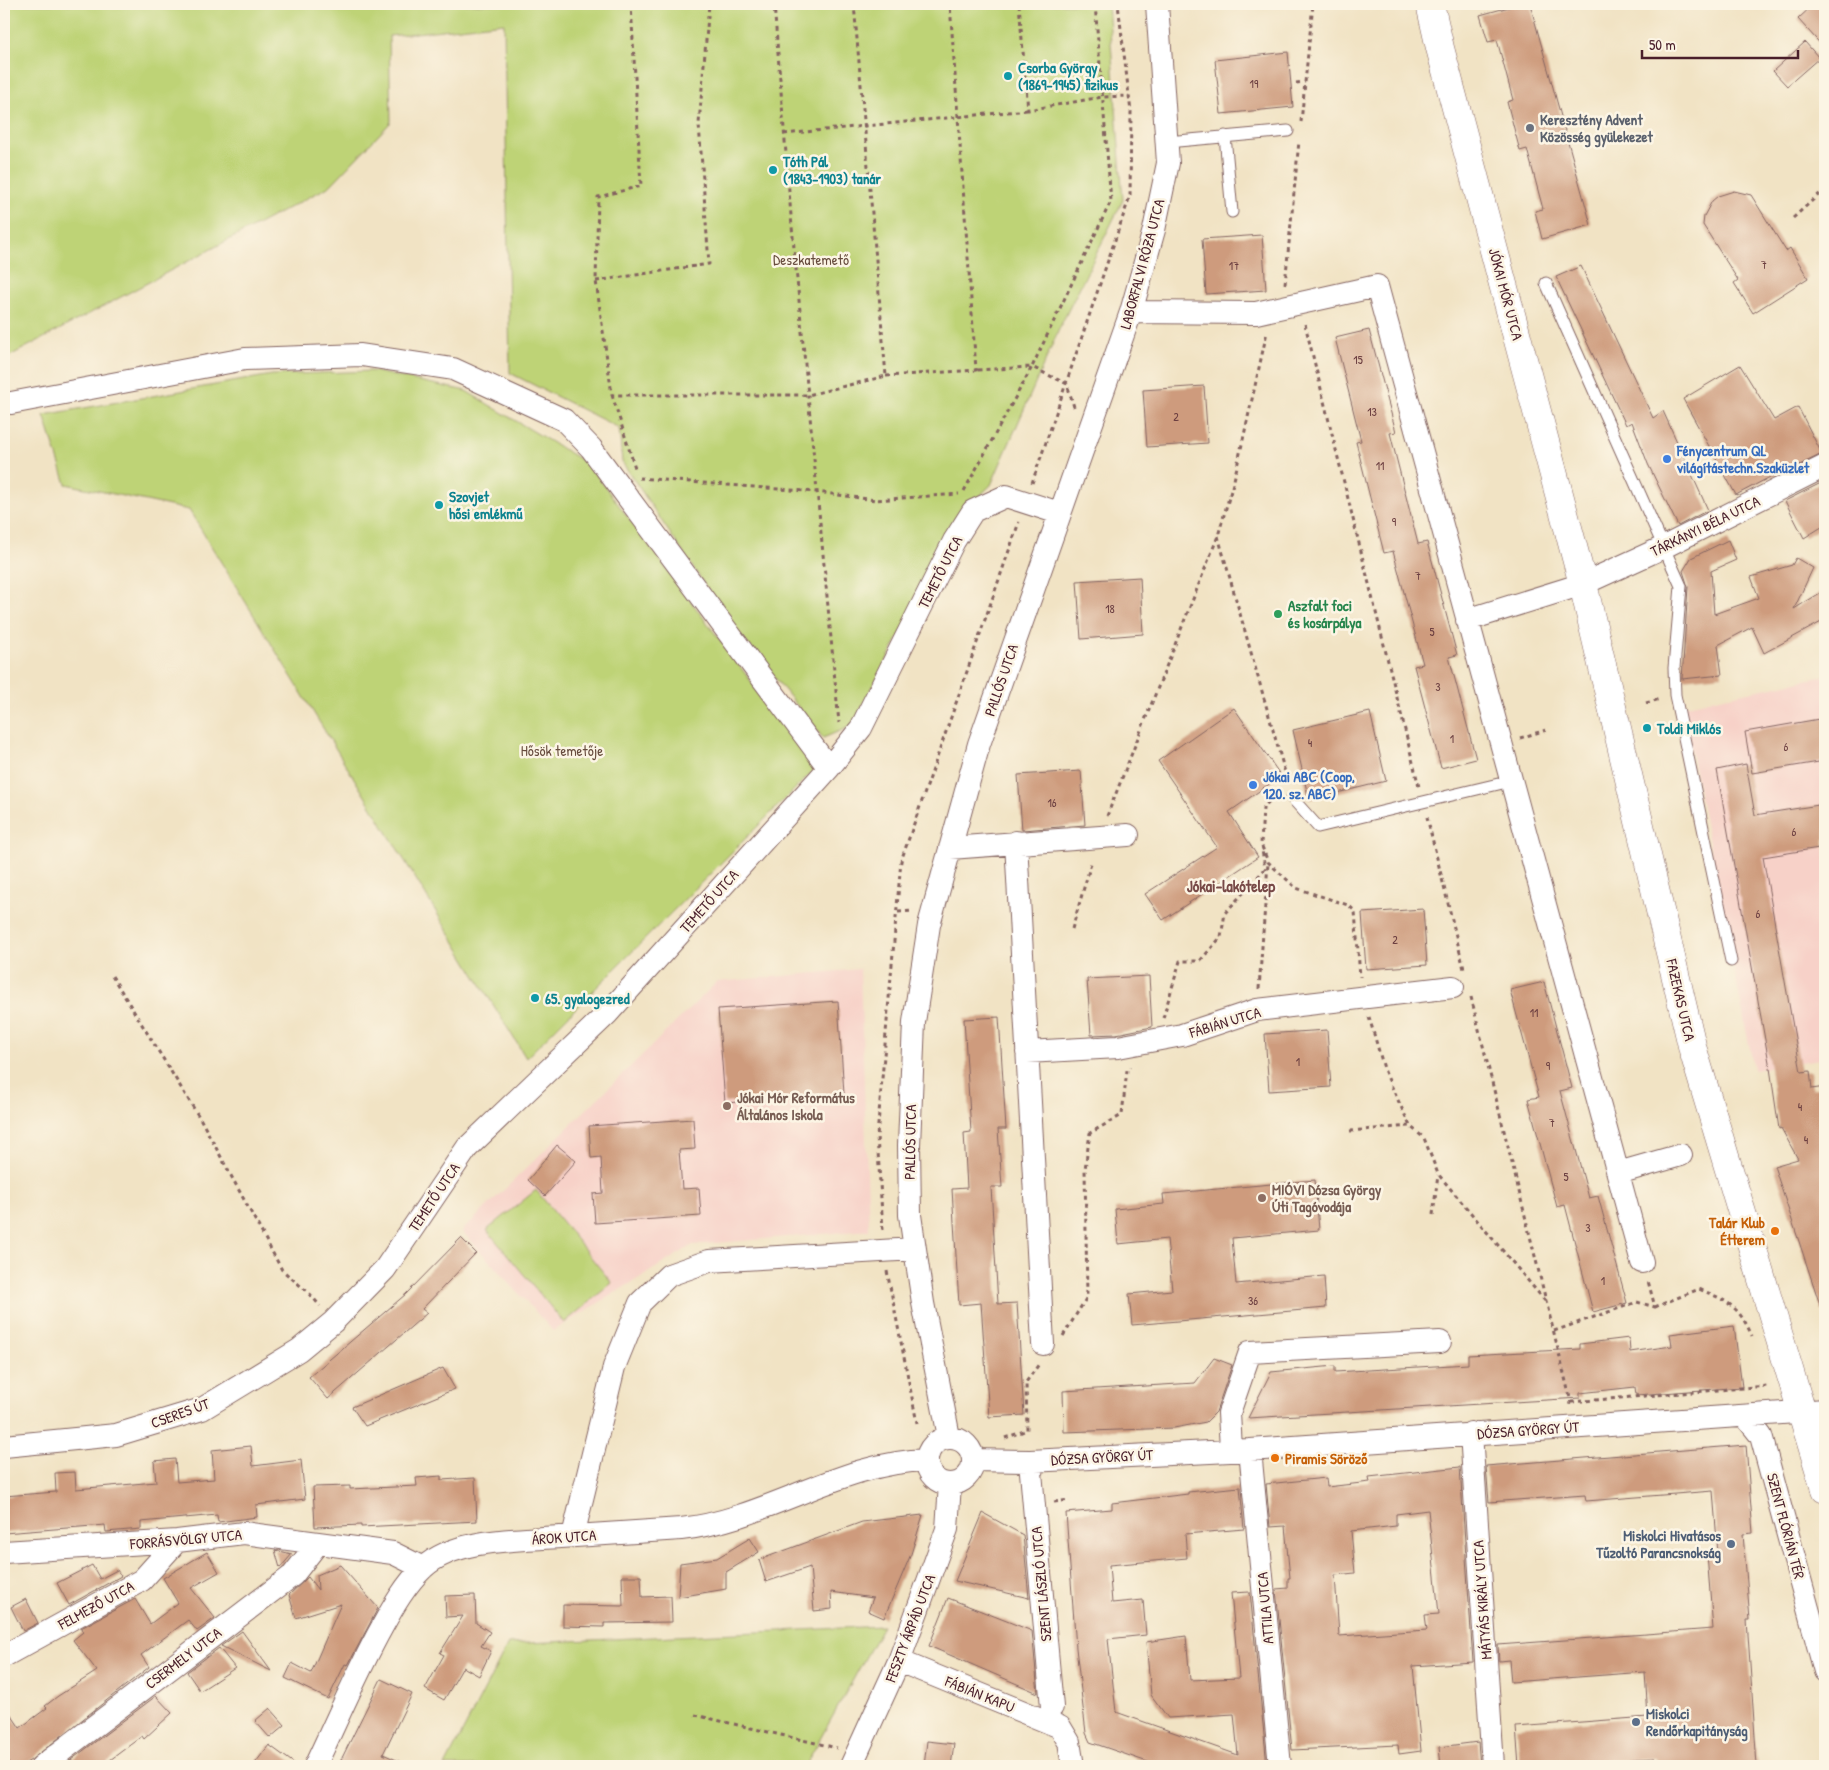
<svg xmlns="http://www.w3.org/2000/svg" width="1829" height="1770" font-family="'Patrick Hand',sans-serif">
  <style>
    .built { fill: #f7d1c8 }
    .green { fill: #bed376; stroke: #847950 }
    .building { fill: #ce9b7d; fill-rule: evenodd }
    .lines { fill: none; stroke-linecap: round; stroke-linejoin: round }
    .service-casing { stroke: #846461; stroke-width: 13 }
    .minor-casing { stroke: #846461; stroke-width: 24 }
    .tertiary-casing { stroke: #846461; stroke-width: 29 }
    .path { stroke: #846461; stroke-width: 3; stroke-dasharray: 4 4; stroke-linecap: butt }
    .service { stroke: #fff; stroke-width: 11 }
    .minor { stroke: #fff; stroke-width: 22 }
    .tertiary { stroke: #fff; stroke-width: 28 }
    .culture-dot { fill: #0f9aa8; stroke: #fcf5e5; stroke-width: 2 }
    .worship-dot { fill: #6b7280; stroke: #fcf5e5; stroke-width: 2 }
    .shop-dot { fill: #3f7fe0; stroke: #fcf5e5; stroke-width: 2 }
    .leisure-dot { fill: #2e9e5b; stroke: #fcf5e5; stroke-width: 2 }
    .education-dot { fill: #8d6e63; stroke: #fcf5e5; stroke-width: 2 }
    .food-dot { fill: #e8710a; stroke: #fcf5e5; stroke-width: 2 }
    .service-dot { fill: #5c6f8a; stroke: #fcf5e5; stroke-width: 2 }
    .labels { text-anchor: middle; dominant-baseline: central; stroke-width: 5; stroke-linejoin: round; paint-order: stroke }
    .number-label { font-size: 12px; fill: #6b3e40 }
    .culture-label { font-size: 15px; font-weight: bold; fill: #0d838f; stroke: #fcf5e5; text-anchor: start }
    .worship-label { font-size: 15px; font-weight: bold; fill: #5b616d; stroke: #fcf5e5; text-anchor: start }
    .park-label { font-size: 15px; fill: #674c3e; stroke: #fcf5e5 }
    .street-label { font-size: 15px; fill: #4a1f2b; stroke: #fcf5e5 }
    .shop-label { font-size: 15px; font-weight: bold; fill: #366cbe; stroke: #fcf5e5; text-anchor: start }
    .leisure-label { font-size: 15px; font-weight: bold; fill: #27864d; stroke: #fcf5e5; text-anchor: start }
    .education-label { font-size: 15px; font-weight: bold; fill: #785e54; stroke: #fcf5e5; text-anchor: start }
    .food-label { font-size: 15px; font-weight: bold; fill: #c56008; stroke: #fcf5e5; text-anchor: end }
    .service-label { font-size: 15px; font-weight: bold; fill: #4e5e75; stroke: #fcf5e5; text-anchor: end }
    .neighbourhood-label { font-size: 16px; font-weight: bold; fill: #784a48; stroke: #fcf5e5 }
  </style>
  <rect width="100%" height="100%" fill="#fcf5e5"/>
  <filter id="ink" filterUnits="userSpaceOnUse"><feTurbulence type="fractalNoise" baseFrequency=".02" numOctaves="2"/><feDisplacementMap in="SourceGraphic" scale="10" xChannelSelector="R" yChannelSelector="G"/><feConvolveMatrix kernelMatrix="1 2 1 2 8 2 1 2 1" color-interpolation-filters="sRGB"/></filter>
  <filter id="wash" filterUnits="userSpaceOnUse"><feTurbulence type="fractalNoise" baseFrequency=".0096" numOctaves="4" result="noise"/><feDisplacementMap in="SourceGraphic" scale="20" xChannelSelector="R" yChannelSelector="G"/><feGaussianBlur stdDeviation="1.12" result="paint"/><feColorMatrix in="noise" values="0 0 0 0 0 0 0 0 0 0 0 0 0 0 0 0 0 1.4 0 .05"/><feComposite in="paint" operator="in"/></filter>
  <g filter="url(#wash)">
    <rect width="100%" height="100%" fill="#f1e3c4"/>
    <path class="built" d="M1825 676V1058L1754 1070 1682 706Z
      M860 969 869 1230 693 1245 553 1331 462 1231 717 982Z"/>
    <path class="green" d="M4 4H1108L1123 200 1060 327 991 485 967 508 852 726 823 738 727 618 622 462 619 428 510 373 504 23 389 36 391 122 330 186 4 359Z
      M372 371 466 391 588 464 816 768 526 1058 189 510 66 484 44 415 272 375Z
      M536 1190 612 1283 564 1323 487 1230Z
      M883 1626 805 1766H445L508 1644Z"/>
    <g id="blocks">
      <path class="building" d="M1520 4H1530L1591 225 1542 239 1535 211 1543 209 1527 149 1520 151 1507 102 1513 100 1497 40 1488 42 1480 15Z
        M1814 4H1825V49L1798 19Z
        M1805 42 1819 58 1787 86 1773 71Z
        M1288 52 1293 107 1221 114 1215 60Z
        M1734 191 1751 195 1786 251 1790 248 1808 278 1753 313 1734 283 1738 280 1703 225 1704 216 1712 201 1718 196Z
        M1262 235 1266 290 1206 294 1202 239Z
        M1581 266 1653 418 1663 411 1708 510 1678 526 1648 464 1632 422 1626 425 1556 277Z
        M1369 330 1396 432 1390 433 1418 544 1427 542 1457 655 1449 657 1476 759 1441 768 1414 666 1423 664 1393 551 1384 553 1356 442 1361 441 1335 338Z
        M1740 365 1774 420 1798 407 1822 454 1773 478 1772 476 1736 495 1683 399Z
        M1204 386 1208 443 1147 447 1143 390Z
        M1825 481V525L1804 538 1785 501Z
        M1728 540 1736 560 1711 571 1714 614 1759 598 1751 577 1792 565 1796 558 1813 568 1794 609 1825 590V620L1764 653 1752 627 1718 645 1722 675 1682 679 1688 587 1683 571 1691 558Z
        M1140 577 1143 634 1081 639 1077 581Z
        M1234 708 1281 776 1229 812 1258 857 1163 920 1145 894 1217 847 1158 761Z
        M1370 712 1386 781 1309 800 1293 730Z
        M1825 718V761L1752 773 1745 732Z
        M1746 764 1755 815 1825 804V847L1763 857 1801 1072 1810 1071 1812 1089 1825 1087V1311H1822L1774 1166 1798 1159 1781 1128 1779 1129 1770 1068 1717 770Z
        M1081 771 1085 825 1022 830 1018 775Z
        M1423 909 1427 965 1366 969 1362 913Z
        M1149 976 1152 1027 1116 1034 1091 1035 1087 979Z
        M1544 982 1572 1088 1560 1091 1589 1198 1598 1196 1627 1303 1593 1312 1565 1205 1557 1207 1528 1099 1539 1097 1510 990Z
        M838 1001 844 1094 725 1103 718 1009Z
        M999 1017 1006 1129H998L1002 1187H991L998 1304 1017 1303 1024 1415 989 1417 981 1303 959 1305 952 1189 967 1188 964 1133 971 1132 964 1019Z
        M1327 1030 1331 1087 1269 1091 1265 1034Z
        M693 1119 695 1149 679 1150 682 1189 699 1188 701 1216 595 1223 593 1194 603 1193 601 1157 591 1158 589 1126Z
        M557 1145 576 1161 545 1196 528 1180Z
        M1315 1180 1319 1230 1232 1238 1236 1284 1324 1276 1326 1308 1132 1325 1129 1294 1172 1290 1167 1239 1118 1244 1115 1209 1164 1204 1163 1194Z
        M461 1238 476 1253 422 1309 427 1313 328 1399 309 1377 406 1294Z
        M1734 1326 1742 1387 1636 1395 1635 1387 1580 1393V1398L1248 1418 1271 1372 1335 1366V1372L1468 1364V1355L1580 1349V1344L1629 1338 1630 1352 1672 1346 1670 1334Z
        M1214 1358 1232 1365 1216 1412 1206 1422 1174 1428 1064 1432 1063 1391 1195 1383Z
        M443 1368 455 1389 365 1426 352 1407Z
        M1746 1445 1753 1533 1743 1534 1750 1620H1747L1757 1766H1656L1655 1758 1519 1766 1516 1727 1648 1717 1645 1672 1511 1682 1509 1660 1499 1661 1498 1645 1713 1629 1707 1555 1718 1554 1713 1491 1586 1501 1585 1495 1489 1502 1486 1466Z
        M251 1446 253 1466 301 1460 305 1499 256 1505 257 1517 218 1522 217 1515 141 1522V1529L106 1532 105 1525 4 1533V1496L56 1492 55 1473 75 1472 76 1489 156 1482 154 1461 175 1459 177 1482 214 1479 212 1450Z
        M1460 1467 1473 1662 1413 1666 1421 1751 1399 1754 1398 1745 1292 1750 1276 1589 1288 1588V1578H1290L1285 1526 1270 1527 1266 1484 1326 1478 1327 1487 1370 1482 1369 1477ZM1428 1510 1439 1614 1425 1615 1427 1630 1339 1636 1335 1575 1355 1573 1351 1531 1396 1526V1514Z
        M441 1476V1480L475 1478 477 1521 361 1527V1525L315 1527 313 1487 350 1486V1489L417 1486 416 1478Z
        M1240 1487 1244 1529 1185 1534 1187 1558 1109 1565 1112 1603 1143 1600 1146 1635 1108 1639 1116 1712 1238 1755 1234 1714 1168 1718 1151 1695 1146 1642 1186 1636 1190 1680 1239 1678 1231 1593 1250 1592 1267 1766H1159L1090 1742 1086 1733 1076 1648 1066 1513 1112 1509V1503L1188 1494V1492Z
        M983 1513 1023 1535 1029 1598 955 1581Z
        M923 1515 911 1554 884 1618 868 1611 873 1598 831 1592 832 1609 814 1611 810 1567 766 1582 759 1560 862 1522Z
        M750 1538 759 1552 726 1572V1589L678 1597 680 1563 717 1558Z
        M275 1550 292 1554 280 1568Z
        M207 1552 219 1572 191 1588 215 1618 197 1631 188 1620 141 1655 149 1667 31 1760 21 1766H11L4 1755V1704L20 1728 47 1708 45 1706 58 1696 97 1671 73 1640 83 1632 81 1628 135 1599 150 1624 178 1603 163 1578Z
        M92 1565 100 1579 117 1570 121 1576 69 1605 57 1583Z
        M340 1565 378 1608 348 1665 345 1664 328 1699 285 1678 292 1663 311 1673 341 1604 296 1618 289 1595 308 1577 318 1590 317 1575Z
        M622 1576H641L642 1597 671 1596 672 1622 604 1623V1627L563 1626V1605L623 1606Z
        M475 1595 476 1623 490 1632 481 1646 491 1651 479 1676 463 1667 444 1700 425 1689 444 1655 440 1653 463 1616 446 1617 445 1596Z
        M948 1598 1032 1631 1038 1693 929 1646Z
        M26 1599 38 1623 23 1631 11 1607Z
        M242 1631 271 1671 221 1646Z
        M219 1648 235 1668 200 1691 187 1672Z
        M381 1679 412 1694 383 1754 410 1766H338Z
        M156 1696 172 1713 144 1739 142 1736 102 1766H63Z
        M270 1708 285 1725 270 1738 255 1721Z
        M927 1741 954 1744 951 1766H924Z
        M1478 1742 1480 1766H1441L1439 1747Z
        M269 1745 298 1766H253Z"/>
    </g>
  </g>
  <g filter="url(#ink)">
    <use href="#blocks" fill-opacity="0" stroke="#846461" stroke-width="1"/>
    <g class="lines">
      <g class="service-casing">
        <path id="service" d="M1225 136 1232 212
          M1167 142 1288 131
          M1546 283 1681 586 1674 668 1675 695 1731 961
          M1292 798 1318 827 1511 781"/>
      </g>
      <g class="minor-casing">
        <path id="minor" d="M1131 312 1256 313 1377 286 1642 1262
          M11 403 245 359 361 355 453 369 564 420 591 448 829 768
          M1467 620 1583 584 1664 547 1825 466
          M1016 842 1043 1344
          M950 848 1128 835
          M1027 1052 1118 1047 1182 1035 1257 1010 1453 987
          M1618 1173 1681 1155
          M1745 1416 1761 1436 1825 1671
          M1471 1433 1493 1766
          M949 1437 923 1303 910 1215 909 1145 914 1022 929 925 979 744 1131 312 1154 230 1168 163 1157 4
          M927 1461a23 23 0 1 1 46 0a23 23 0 1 1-46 0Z
          M4 1446 116 1435 202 1409 299 1350 333 1322 385 1269 467 1148 608 1013 829 768 861 728 954 541 973 511 1006 496 1059 513
          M1231 1449 1229 1413 1250 1352 1440 1342
          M1250 1450 1280 1766
          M973 1460 1030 1461 1250 1450 1825 1410
          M1030 1461 1052 1707
          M573 1536 614 1367 640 1303 669 1275 709 1261 915 1249
          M4 1552 177 1541 244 1533 393 1553 423 1568
          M4 1656 142 1580 177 1541
          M899 1661 1060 1727 1069 1742 1073 1766
          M42 1766 293 1575 318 1543
          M315 1766C337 1720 357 1672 382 1627 393 1607 406 1584 423 1568 455 1538 519 1540 560 1537 600 1534 641 1532 681 1529 766 1520 840 1462 927 1460
          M851 1766 899 1661 947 1529 950 1484"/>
      </g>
      <g class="tertiary-casing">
        <path id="tertiary" d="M1430 4 1440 48 1583 584 1693 1050 1825 1489"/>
      </g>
      <path class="path" d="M631 4 641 186 598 197 596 281 612 395H808L886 376 854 4
        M774 4 791 216 839 723
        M1019 4 1028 110 1102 97 1129 96
        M1296 83 1305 82
        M1301 122 1313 4
        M784 134 1028 110
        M1793 218 1825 189
        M596 281 709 264 699 124 709 4
        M1285 284 1299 141
        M1305 324 1419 787
        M886 376 976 370 950 4
        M612 395 636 471
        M1074 407 1067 384 1032 367 1111 201 1095 4
        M639 478 817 492 875 500 959 494
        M1032 483 1130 196 1131 112 1118 4
        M964 491 1032 367 976 370
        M1218 536 1288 783
        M1646 703 1660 699
        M1520 738 1546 730
        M1263 788 1271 799
        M1276 798 1271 799 1263 808 1261 844 1268 862 1296 888 1348 905 1355 911 1360 977
        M1107 816 1218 536 1234 480 1267 332
        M1427 817 1464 969
        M898 912 912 911
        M1072 929 1092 860
        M112 976 201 1120 282 1270 310 1294 320 1306
        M1259 989 1268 863
        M1471 997 1571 1402 1570 1408
        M1369 1017 1385 1072 1410 1126 1424 1138 1438 1174 1546 1302
        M1163 1018 1180 961H1200L1221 937 1225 913 1265 869 1262 850
        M1350 1131 1410 1126
        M1433 1215 1438 1175
        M883 1230 877 1136 901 861 1019 522
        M887 1271 917 1423
        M1655 1307 1699 1289C1728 1301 1739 1306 1752 1336
        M1554 1331 1637 1302 1655 1307 1648 1281
        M1063 1336 1087 1297 1085 1169 1090 1133 1122 1115 1127 1070 1130 1067
        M1571 1402 1767 1386V1383
        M1005 1438 1027 1430 1026 1382 1039 1364
        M1054 1502 1069 1500
        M695 1715 837 1748"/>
      <use href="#service" class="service"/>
      <use href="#minor" class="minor"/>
      <use href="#tertiary" class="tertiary"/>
    </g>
  </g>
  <g class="culture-dot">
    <circle cx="1008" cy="76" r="5"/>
    <circle cx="773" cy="170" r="5"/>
    <circle cx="439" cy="505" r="5"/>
    <circle cx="1647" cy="728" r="5"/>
    <circle cx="535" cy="998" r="5"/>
  </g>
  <circle class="worship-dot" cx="1530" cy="128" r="5"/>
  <g class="shop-dot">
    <circle cx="1667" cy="459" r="5"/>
    <circle cx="1253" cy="785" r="5"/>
  </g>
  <circle class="leisure-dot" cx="1278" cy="614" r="5"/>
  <g class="education-dot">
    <circle cx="727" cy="1106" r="5"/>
    <circle cx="1262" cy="1198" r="5"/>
  </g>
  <g class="food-dot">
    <circle cx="1775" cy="1231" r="5"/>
    <circle cx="1275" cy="1458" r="5"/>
  </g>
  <g class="service-dot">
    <circle cx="1731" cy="1544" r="5"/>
    <circle cx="1636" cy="1722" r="5"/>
  </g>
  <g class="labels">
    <g class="number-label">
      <text x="1254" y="83">19</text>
      <text x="1764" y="264">7</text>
      <text x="1234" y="265">17</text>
      <text x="1358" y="359">15</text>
      <text x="1372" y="411">13</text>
      <text x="1176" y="416">2</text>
      <text x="1380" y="465">11</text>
      <text x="1394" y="521">9</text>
      <text x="1418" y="575">7</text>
      <text x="1110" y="608">18</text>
      <text x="1432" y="631">5</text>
      <text x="1438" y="686">3</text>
      <text x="1452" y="738">1</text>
      <text x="1310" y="742">4</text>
      <text x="1786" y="746">6</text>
      <text x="1052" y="802">16</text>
      <text x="1794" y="831">6</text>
      <text x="1758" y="913">6</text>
      <text x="1395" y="939">2</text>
      <text x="1534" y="1012">11</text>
      <text x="1298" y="1061">1</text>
      <text x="1548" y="1065">9</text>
      <text x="1800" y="1106">4</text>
      <text x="1552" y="1122">7</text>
      <text x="1806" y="1139">4</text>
      <text x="1566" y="1176">5</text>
      <text x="1588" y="1227">3</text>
      <text x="1603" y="1280">1</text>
      <text x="1253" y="1300">36</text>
    </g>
    <g class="culture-label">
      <text x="1018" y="67">Csorba György<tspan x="1018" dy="17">(1869-1945) fizikus</tspan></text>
      <text x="783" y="161">Tóth Pál<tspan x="783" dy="17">(1843-1903) tanár</tspan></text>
      <text x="449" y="496">Szovjet<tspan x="449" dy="17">hősi emlékmű</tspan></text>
      <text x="1657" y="728">Toldi Miklós</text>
      <text x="545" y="998">65. gyalogezred</text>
    </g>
    <g class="worship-label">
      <text x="1540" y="119">Keresztény Advent<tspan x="1540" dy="17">Közösség gyülekezet</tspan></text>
    </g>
    <g class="park-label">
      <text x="811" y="259">Deszkatemető</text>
      <text x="562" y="750">Hősök temetője</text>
    </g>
    <g class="street-label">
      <text transform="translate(1142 264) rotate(-75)">LABORFALVI RÓZA UTCA</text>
      <text transform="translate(1506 294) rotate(75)">JÓKAI MÓR UTCA</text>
      <text transform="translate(1705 526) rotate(-26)">TÁRKÁNYI BÉLA UTCA</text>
      <text transform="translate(940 572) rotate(-63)">TEMETŐ UTCA</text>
      <text transform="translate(1001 680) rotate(-71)">PALLÓS UTCA</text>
      <text transform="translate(709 901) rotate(-48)">TEMETŐ UTCA</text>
      <text transform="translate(1681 1000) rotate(77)">FAZEKAS UTCA</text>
      <text transform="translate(1225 1022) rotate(-17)">FÁBIÁN UTCA</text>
      <text transform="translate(910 1142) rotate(-89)">PALLÓS UTCA</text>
      <text transform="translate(434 1197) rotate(-56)">TEMETŐ UTCA</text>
      <text transform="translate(180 1413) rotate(-20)">CSERES ÚT</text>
      <text transform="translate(1528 1430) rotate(-4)">DÓZSA GYÖRGY ÚT</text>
      <text transform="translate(1102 1457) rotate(-3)">DÓZSA GYÖRGY ÚT</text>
      <text transform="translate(1786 1526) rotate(75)">SZENT FLÓRIÁN TÉR</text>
      <text transform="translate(564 1537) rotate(-4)">ÁROK UTCA</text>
      <text transform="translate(186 1539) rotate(-5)">FORRÁSVÖLGY UTCA</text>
      <text transform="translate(1041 1584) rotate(-95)">SZENT LÁSZLÓ UTCA</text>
      <text transform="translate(1482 1600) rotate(-94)">MÁTYÁS KIRÁLY UTCA</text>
      <text transform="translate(96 1605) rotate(-29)">FELMEZŐ UTCA</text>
      <text transform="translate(1265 1608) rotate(-95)">ATTILA UTCA</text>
      <text transform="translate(910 1628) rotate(-69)">FESZTY ÁRPÁD UTCA</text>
      <text transform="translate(183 1658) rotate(-37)">CSERMELY UTCA</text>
      <text transform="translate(980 1694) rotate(22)">FÁBIÁN KAPU</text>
    </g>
    <g class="shop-label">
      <text x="1677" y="450">Fénycentrum QL<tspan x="1677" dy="17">világítástechn.Szaküzlet</tspan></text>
      <text x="1263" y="776">Jókai ABC (Coop,<tspan x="1263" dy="17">120. sz. ABC)</tspan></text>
    </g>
    <g class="leisure-label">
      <text x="1288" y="605">Aszfalt foci<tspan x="1288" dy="17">és kosárpálya</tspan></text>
    </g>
    <g class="education-label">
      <text x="737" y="1097">Jókai Mór Református<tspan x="737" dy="17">Általános Iskola</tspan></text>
      <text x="1272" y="1189">MIÓVI Dózsa György<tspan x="1272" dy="17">Úti Tagóvodája</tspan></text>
    </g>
    <g class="food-label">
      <text x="1765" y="1222">Talár Klub<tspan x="1765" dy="17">Étterem</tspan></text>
      <text x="1285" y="1458" text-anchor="start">Piramis Söröző</text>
    </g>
    <g class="service-label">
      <text x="1721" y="1535">Miskolci Hivatásos<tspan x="1721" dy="17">Tűzoltó Parancsnokság</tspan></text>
      <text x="1646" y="1713" text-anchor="start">Miskolci<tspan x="1646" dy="17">Rendőrkapitányság</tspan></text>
    </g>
    <g class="neighbourhood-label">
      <text x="1231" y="886">Jókai-lakótelep</text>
    </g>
  </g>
  <rect width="1829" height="1770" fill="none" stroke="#fcf5e5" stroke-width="20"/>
  <path d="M1642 50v8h156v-8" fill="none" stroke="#4a1f2b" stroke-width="2.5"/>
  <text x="1649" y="50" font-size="15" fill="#4a1f2b" stroke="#fcf5e5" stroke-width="4" paint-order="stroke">50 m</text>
</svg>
